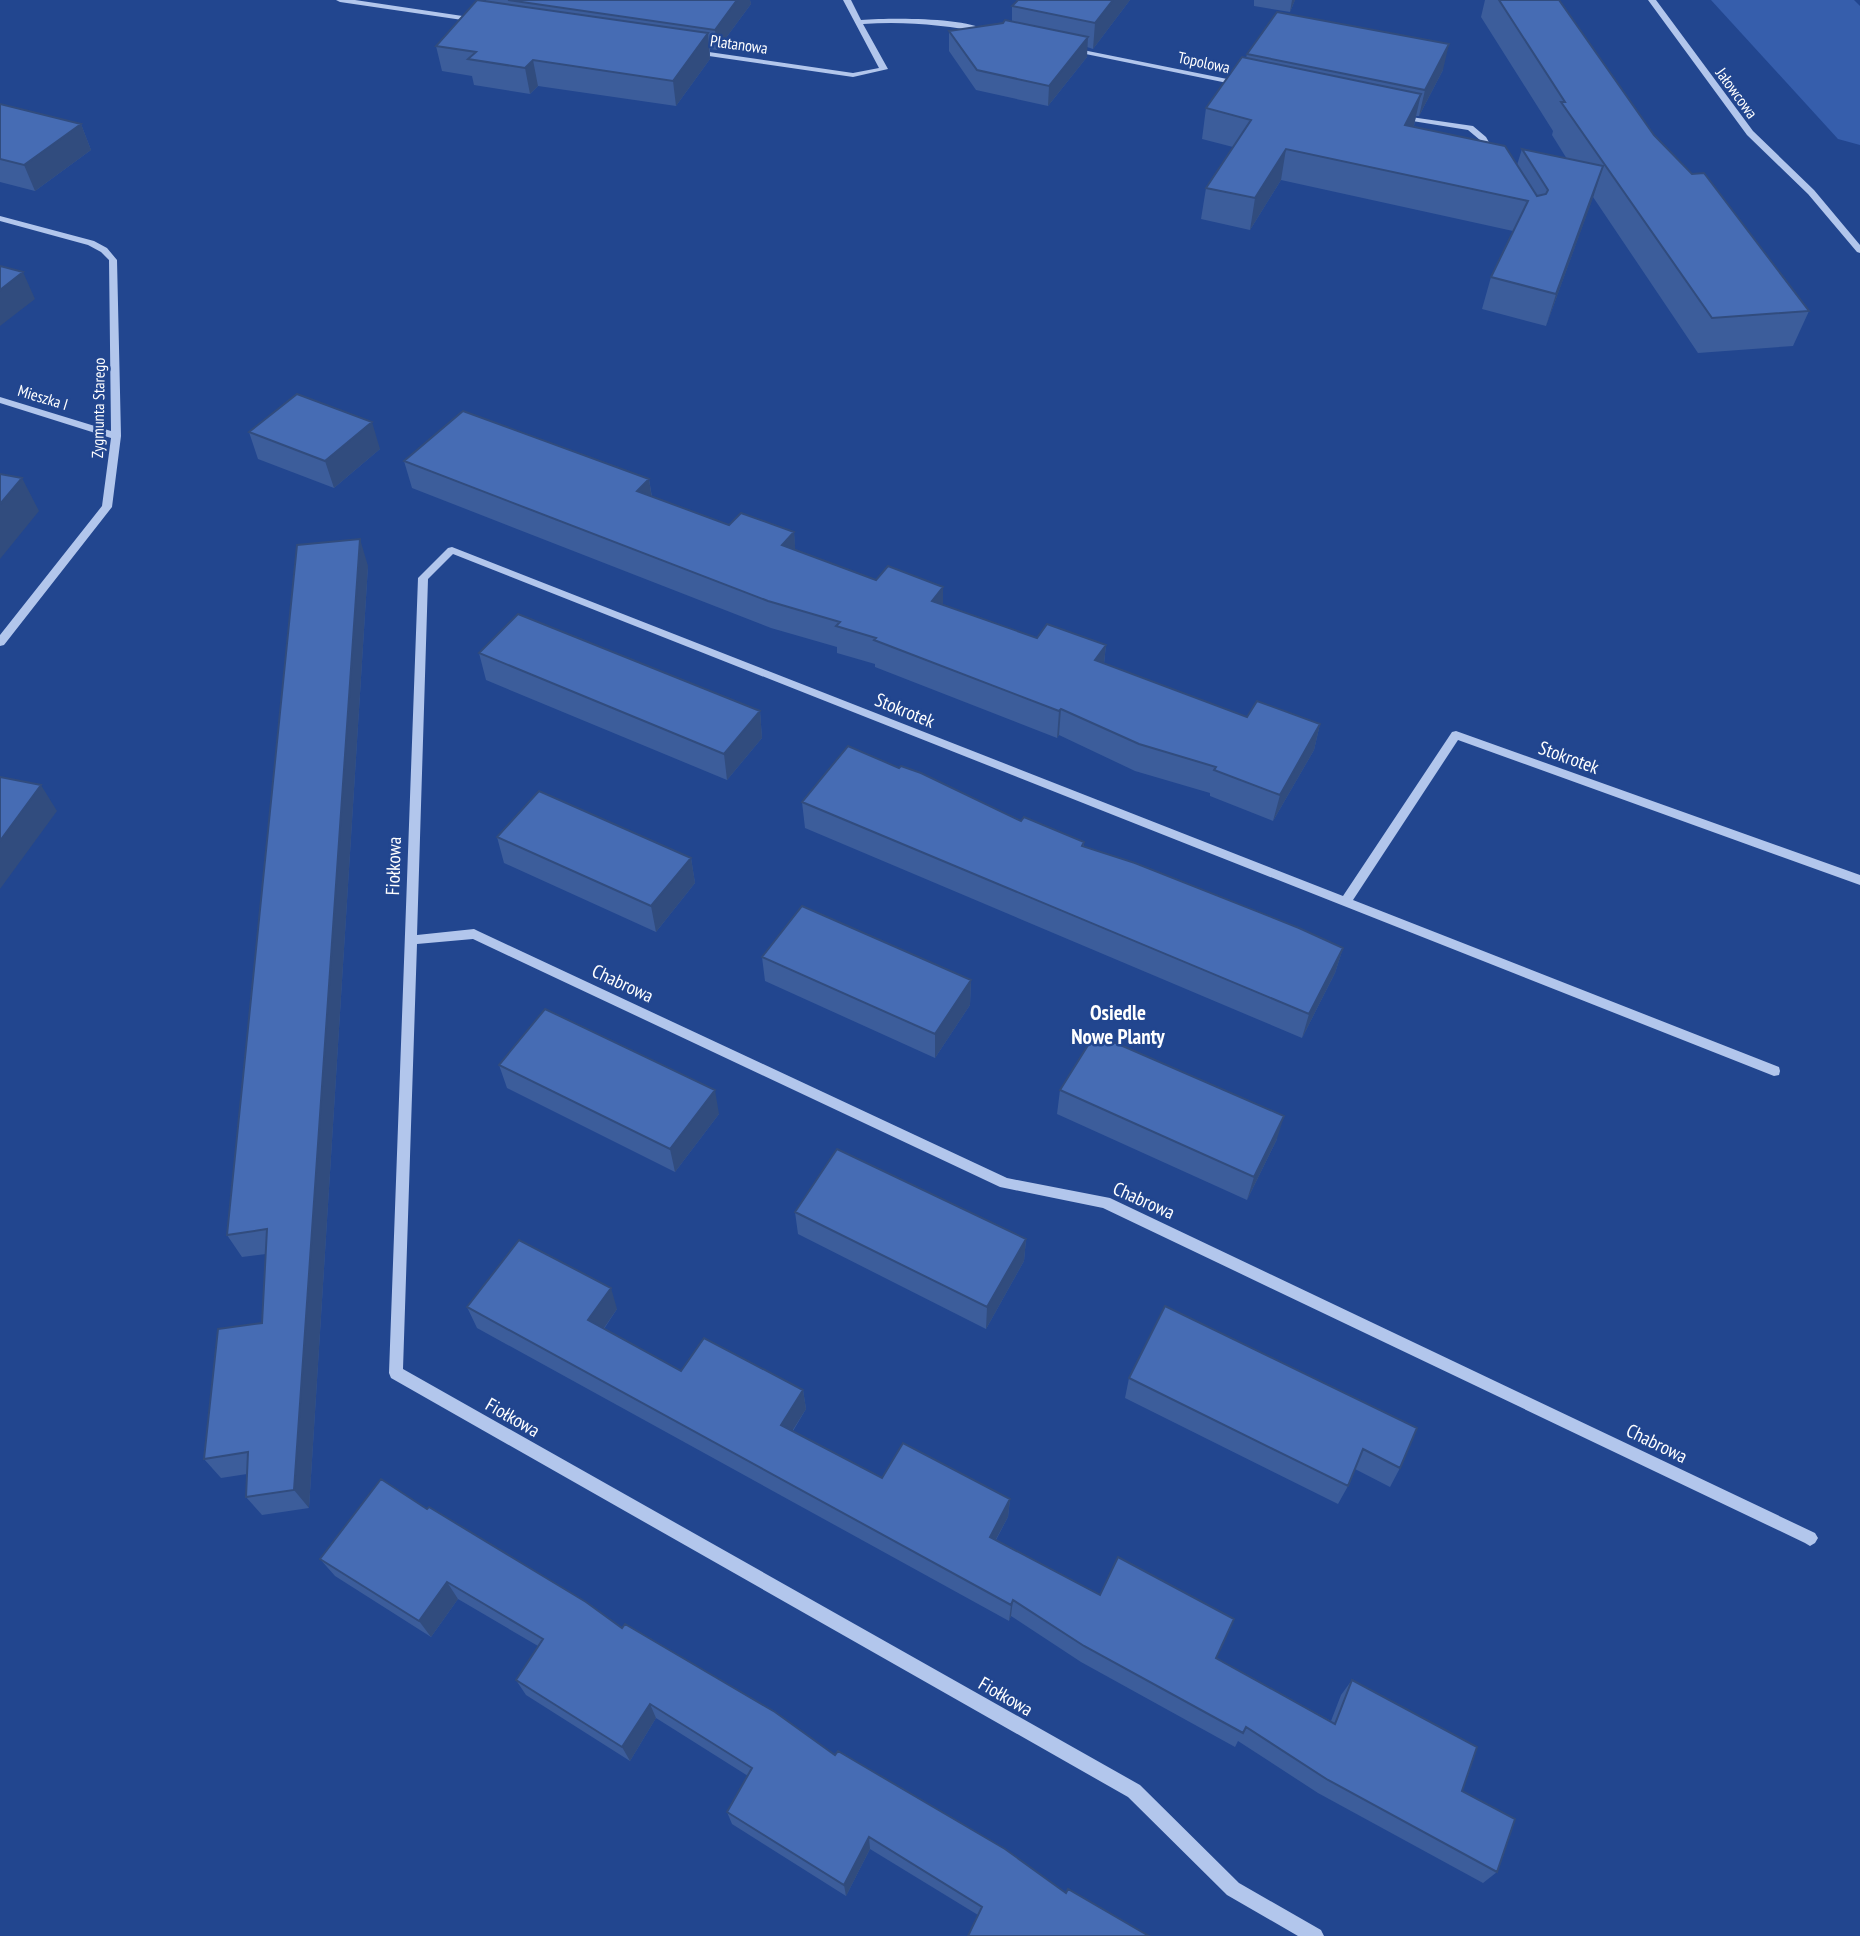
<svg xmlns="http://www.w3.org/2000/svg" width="1860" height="1936" font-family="'PT Sans Narrow',sans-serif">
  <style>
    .green { fill: #365eac }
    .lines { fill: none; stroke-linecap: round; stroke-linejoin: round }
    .minor { fill: #b2c6ec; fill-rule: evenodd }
    .wall { fill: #3c5d9b }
    .shaded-wall { fill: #314c7e }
    .building { fill: #466cb4; stroke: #314c7e; stroke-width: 2 }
    .labels { text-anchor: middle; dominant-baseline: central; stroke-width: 5; stroke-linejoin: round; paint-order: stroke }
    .far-street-label { font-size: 16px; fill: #fff; stroke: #22468f }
    .street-label { font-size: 19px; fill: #fff; stroke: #22468f }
    .neighbourhood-label { font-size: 21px; font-weight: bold; fill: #fff; stroke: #22468f }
  </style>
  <rect width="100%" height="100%" fill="#22468f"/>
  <path class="green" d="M1711 0H1854L1860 6V145L1838 139Z"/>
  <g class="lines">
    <path class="minor" d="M336 0H355L476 18 480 20 476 22 340 2Z
      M843 0H851L861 20C893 18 962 17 989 31L985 33C945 25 905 21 863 24L888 69 853 77 695 54 691 52 695 50 853 73 879 68Z
      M1648 0H1656L1753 131 1814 190 1860 245V253L1857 252 1808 194 1747 135Z
      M1068 47 1242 82 1246 84 1242 86 1071 51 1067 49Z
      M1397 115 1473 126 1486 137 1495 153 1488 155 1480 140 1468 130 1400 119 1396 117Z
      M0 216 94 241 107 248 117 260 121 436 112 507 4 645 0 646V635L102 506 111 438 0 403V397L111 431 109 260 101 252 88 245 0 221Z
      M452 547 1343 896 1452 732 1456 731 1860 875V885L1458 740 1353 900 1779 1067 1780 1071 1779 1075 1774 1076 453 554 428 579 417 935 474 929 478 931 1007 1178 1110 1198 1815 1533 1818 1538 1815 1543 1810 1546 1805 1543 1103 1208 1000 1187 473 939 417 944 403 1369 1140 1785 1239 1883 1321 1930 1324 1936H1298L1227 1895 1128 1797 391 1378 389 1373 418 578 448 548Z"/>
  </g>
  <path class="wall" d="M486 0H750L751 4 717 50 710 49V59L676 106 538 86 530 94 474 85 472 76 442 71 436 46 486 1Z
    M1130 0 1093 49 1087 47V57L1048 106 976 90 949 51V31L1012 21V6Z
    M1254 0H1295L1290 12 1254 6Z
    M1485 0H1559L1654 135 1809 311 1793 346 1698 353 1593 197 1546 326 1482 309 1491 277 1513 231 1281 180 1250 230 1201 219 1206 188 1233 147 1202 139 1206 108 1246 58 1247 54 1443 70 1419 116H1416L1414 126 1517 165 1522 149 1567 159 1552 135 1553 131 1481 17Z
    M0 104 81 124 91 150 35 191 0 182Z
    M249 432 380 449 334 488 258 459Z
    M404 461 649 479 652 497 729 525 794 532 795 550 876 580 943 587V605L1037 638 1106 645 1104 664 1247 717 1320 724 1314 750 1273 821 1210 796V793L1135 771 1059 735 1057 738 875 667V664L837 653V647L771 628 412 488Z
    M368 566 309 1508 262 1515 246 1497 247 1474 221 1478 204 1459 262 1323 266 1254 242 1257 227 1235Z
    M479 653 760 711 762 738 727 780 486 680Z
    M899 768 1021 821 1084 842V847L1343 948 1335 973 1302 1038 805 828 802 802Z
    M497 837 691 858 695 883 656 932 504 863Z
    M762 957 971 980 970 1005 935 1058 765 981Z
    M499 1065 719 1114 675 1172 507 1088Z
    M1060 1090 1277 1139 1247 1200 1057 1114Z
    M795 1212 1026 1239 1024 1261 986 1329 798 1234Z
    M1165 1306 1400 1468 1390 1487 1355 1469 1348 1486 1338 1504 1125 1398 1129 1378Z
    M467 1307 617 1309 604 1329 681 1371 803 1390 806 1409 793 1431 882 1478 1010 1499 1008 1517 996 1540 1331 1721 1341 1695 1352 1680 1462 1791 1497 1872 1483 1883 1318 1793 1238 1741 1235 1747 1081 1662 1011 1616 1009 1621 477 1328Z
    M427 1509 622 1628 1066 1893 1149 1936 978 1915 870 1849 846 1896 732 1824 727 1812 748 1776 656 1718 630 1761 526 1695 516 1680 538 1646 458 1599 431 1637 335 1576 320 1559Z"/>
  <path class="shaded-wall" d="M737 0H750L751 4 717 50 715 30Z
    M1113 0H1130L1093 49 1095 23Z
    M1292 0H1295L1290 12Z
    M708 33 710 59 676 106 673 81Z
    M1088 37 1087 57 1048 106 1049 86Z
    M1449 44 1443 70 1419 116 1425 90Z
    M533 60 538 86 530 94 525 68Z
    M1421 94 1414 125 1398 156 1405 125Z
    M81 124 91 150 35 191 24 165Z
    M1286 149 1281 180 1250 230 1255 198Z
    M1603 166 1593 198 1546 326 1556 294Z
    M23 272 35 299 0 326V290Z
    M372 422 380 449 334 488 325 461Z
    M22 478 39 511 0 559V504Z
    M649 479 653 506 637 491Z
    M794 532 796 559 782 545Z
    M360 539 368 566 309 1508 294 1490Z
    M943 587V613L932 601Z
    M1106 645 1103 672 1095 660Z
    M1061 709 1059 735 1057 738 1059 711Z
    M760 711 762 738 727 780 724 754Z
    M1320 724 1314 750 1273 821 1280 795Z
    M41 785 57 811 0 889V841Z
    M691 858 695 883 656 932 651 906Z
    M1343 948 1335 973 1302 1038 1309 1014Z
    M971 980 970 1005 935 1058V1034Z
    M715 1090 719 1114 675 1172 670 1149Z
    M1284 1116 1277 1139 1247 1200 1254 1177Z
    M1026 1239 1024 1261 986 1329 987 1307Z
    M611 1288 617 1309 595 1341 588 1320Z
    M803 1390 806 1409 784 1444 781 1425Z
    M1010 1499 1008 1517 988 1554 990 1537Z
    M447 1582 458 1599 431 1637 419 1621Z
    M1013 1600 1011 1616 1009 1621 1011 1605Z
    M650 1704 656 1718 630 1761 622 1747Z
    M869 1837 870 1849 846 1896 844 1885Z"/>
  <path class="building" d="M477 0 708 33 673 81 533 60 525 68 468 59 476 52 436 46Z
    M508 0H737L715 30Z
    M1018 0H1113L1095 23 1012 6Z
    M1499 0H1559L1654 135 1692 174 1704 173 1809 311 1712 318 1561 102H1565Z
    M1277 12 1449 44 1425 90 1247 54Z
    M1005 20 1088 37 1049 86 977 70 949 31 1003 23Z
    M1242 57 1421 94 1405 125 1505 146 1537 196 1546 194 1548 190 1522 149 1603 166 1556 294 1491 277 1528 201 1286 149 1255 198 1206 188 1251 120 1206 108Z
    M0 104 81 124 24 165 0 159Z
    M0 266 23 272 0 290Z
    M297 394 372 422 325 461 249 432Z
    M463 411 649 479 637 491 729 525 741 513 794 532 782 545 876 580 888 566 943 587 932 601 1037 638 1047 624 1106 645 1095 660 1247 717 1257 701 1320 724 1280 795 1214 770 1216 767 1139 744 1061 709 1059 711 874 640 876 638 836 626 840 622 768 601 404 461Z
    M0 474 22 478 0 504Z
    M360 539 294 1490 246 1497 248 1452 204 1459 218 1329 262 1323 267 1229 227 1235 297 545Z
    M518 614 760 711 724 754 479 653Z
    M848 746 899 768 901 766 921 773 1021 821 1024 817 1084 842 1082 846 1135 863 1299 928 1343 948 1309 1014 802 802Z
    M0 777 41 785 0 841Z
    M539 791 691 858 651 906 497 837Z
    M802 906 971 980 935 1034 762 957Z
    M545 1009 715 1090 670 1149 499 1065Z
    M1095 1034 1284 1116 1254 1177 1060 1090Z
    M837 1149 1026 1239 987 1307 795 1212Z
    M519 1240 611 1288 588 1320 681 1371 704 1338 803 1390 781 1425 882 1478 903 1443 1010 1499 990 1537 1100 1595 1118 1557 1234 1619 1216 1658 1335 1724 1352 1680 1477 1747 1462 1791 1515 1819 1497 1872 1328 1780 1246 1727 1243 1733 1084 1646 1013 1600 1011 1605 467 1307Z
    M1165 1306 1417 1428 1400 1468 1363 1449 1348 1486 1129 1378Z
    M381 1479 427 1509 429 1507 586 1602 622 1628 625 1624 775 1712 835 1755 838 1751 1005 1849 1066 1893 1068 1889 1149 1936H968L982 1907 869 1837 844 1885 727 1812 752 1768 650 1704 622 1747 516 1680 543 1639 447 1582 419 1621 320 1559Z"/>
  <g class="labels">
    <g class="far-street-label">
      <text transform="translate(739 44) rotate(8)">Platanowa</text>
      <text transform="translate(1204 62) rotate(12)">Topolowa</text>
      <text transform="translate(1737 93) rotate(54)">Jałowcowa</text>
      <text transform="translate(43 397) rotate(17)">Mieszka I</text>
      <text transform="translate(98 408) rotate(-89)">Zygmunta Starego</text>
    </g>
    <g class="street-label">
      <text transform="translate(905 710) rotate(22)">Stokrotek</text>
      <text transform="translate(1569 757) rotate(20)">Stokrotek</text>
      <text transform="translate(393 866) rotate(-88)">Fiołkowa</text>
      <text transform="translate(623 983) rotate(25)">Chabrowa</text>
      <text transform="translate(1144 1200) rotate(24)">Chabrowa</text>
      <text transform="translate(513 1417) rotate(30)">Fiołkowa</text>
      <text transform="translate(1657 1443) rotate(26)">Chabrowa</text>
      <text transform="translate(1006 1696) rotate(30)">Fiołkowa</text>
    </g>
    <g class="neighbourhood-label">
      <text x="1118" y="1012">Osiedle<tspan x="1118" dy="24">Nowe Planty</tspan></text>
    </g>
  </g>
</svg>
